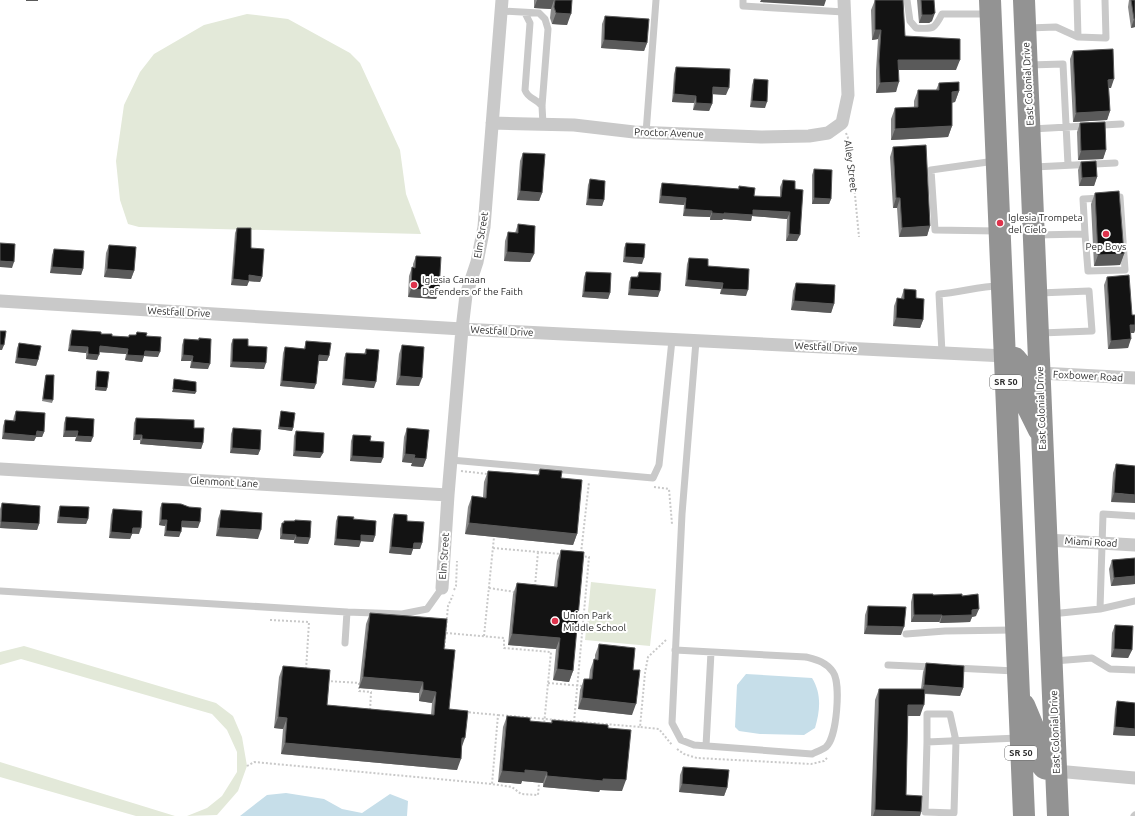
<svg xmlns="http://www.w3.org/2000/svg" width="1135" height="816" font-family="Ubuntu,sans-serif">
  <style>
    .green { fill: #e3e9d9 }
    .water { fill: #c6dee9 }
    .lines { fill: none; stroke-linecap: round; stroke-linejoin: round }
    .path { stroke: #c9c9c9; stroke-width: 2; stroke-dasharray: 2 2; stroke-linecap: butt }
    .lane { stroke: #c9c9c9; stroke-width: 7 }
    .street { stroke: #c9c9c9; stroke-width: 13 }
    .highway { stroke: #939393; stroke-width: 22 }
    .wall { fill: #898989 }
    .shaded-wall { fill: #5a5a5a }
    .building { fill: #131313; stroke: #5a5a5a }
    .poi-dot { fill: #de334c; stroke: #fff; stroke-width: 1.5 }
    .labels { text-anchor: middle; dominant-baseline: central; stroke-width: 4; stroke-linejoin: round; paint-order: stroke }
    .shield { fill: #fff; stroke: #6b6b6b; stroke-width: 1 }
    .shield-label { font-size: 9px; font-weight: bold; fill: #2c2c2c }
    .street-label { font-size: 10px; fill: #2c2c2c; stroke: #fff }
    .poi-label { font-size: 10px; fill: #2c2c2c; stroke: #fff; text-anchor: start }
  </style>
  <rect width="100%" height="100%" fill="#fff"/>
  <path class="green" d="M247 14 288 19 350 53 360 63 400 150 406 194 421 234 139 227 128 224 120 200 116 161 124 105 140 72 154 54 204 25Z
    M591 582 656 589 650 646 585 640Z
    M24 646 216 703 233 716 242 737 247 766 238 791 217 815 187 816 207 808 222 796 237 772V752L227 730 212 714 21 659 0 665V652Z
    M0 762 175 816H182H136L0 777Z"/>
  <path class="water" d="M746 674 812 678C822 694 820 711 815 728L804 735 760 734 739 731 735 727 737 685Z
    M286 793 324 799 342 809 362 813 390 794 408 801 407 816H240L267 795Z"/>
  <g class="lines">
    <path class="path" d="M846 133 850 143 859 237
      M461 471 488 474
      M654 487 669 489 672 524
      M493 548 561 554
      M581 553 589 482
      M535 586 538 552
      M489 588 515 592
      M454 590 456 586 457 561
      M270 620 309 622 306 670
      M446 633 504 638V648L551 652 544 725
      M484 636 494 537
      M666 640 648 657 645 673 640 727 659 729 672 745
      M444 651 448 606 453 595
      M327 681 359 683V691L371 692 370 711
      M548 683 583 686
      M465 712 498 715 492 784
      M498 715 640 727
      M574 722 589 557 581 556
      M677 749 684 754 697 758 811 764 824 761 827 758
      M247 766 254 762 492 784 512 787 521 794 538 795 539 783"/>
    <path class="lane" d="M743 0V6L844 12
      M907 0 910 21 916 28C933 29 934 30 942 14H988
      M1077 0 1078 37
      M501 11 539 13 545 19 548 29 542 106 543 124
      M525 13 530 23 525 90C528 99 537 99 542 106
      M1028 28 1056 27 1078 37 1106 38 1105 0
      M1029 65 1063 64 1068 165
      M1032 129 1121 124
      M646 133 656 0
      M995 161 931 170 935 230 997 231
      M1034 167 1115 163
      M1035 235 1085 234 1088 271 1125 270 1120 197 1083 199 1085 234
      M1039 293 1089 291 1092 331 1041 333
      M942 353 939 294C959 293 979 286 999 286
      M451 460 653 478 659 465 672 340
      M0 591 347 612 345 643
      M1100 609 1135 601
      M347 612 402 614 427 609 442 588
      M1051 614 1100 609 1103 514 1135 516
      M906 634 945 631 1013 630
      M675 650 806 657C817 660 826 662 833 672 841 683 837 738 826 747 822 750 816 752 812 754L694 745 681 740 672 723 682 514 696 341
      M1054 661 1092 658 1110 669 1135 670
      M888 665 933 667
      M955 668 1015 671
      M927 742V714H950L956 741 954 813 925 812 927 742 1018 738
      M706 746 711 652
      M1134 816 1135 815"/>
    <path class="street" d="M492 123 574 125 634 132 761 137 809 136 828 133 842 123 848 95 844 0
      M0 301 462 329 1005 356
      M1040 373 1135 378
      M0 469 448 495
      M1047 540 1135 545
      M442 588 448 495 462 329 466 295 477 262 484 227 502 0
      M1056 771 1135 778"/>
    <path class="highway" d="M990 0 1024 816
      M1024 0 1058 816
      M1005 356 1015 358 1020 364 1022 372 1023 398 1039 430
      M1024 705 1037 736 1040 763 1044 768 1056 771"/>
  </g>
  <path class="wall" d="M534 0H572L567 25 552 24 550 18 551 9 534 8Z
    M875 0 905 36 956 70H899L896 92 876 93V71L878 39 872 40 871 10Z
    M917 0H934L932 21 929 23H919Z
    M1129 0H1135V27L1131 28 1128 7Z
    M605 16 647 43 644 51 601 48 602 24Z
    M1073 51 1111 88H1109L1110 111 1107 120 1073 122 1070 59Z
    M676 67 726 95 713 94 712 104 709 111 693 110 694 103 672 102 674 74Z
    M754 79 765 108 750 107 752 85Z
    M939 83 959 91 955 102 952 103V126L948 137 891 140V119L895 108 914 107V101L918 90H936Z
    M1080 123 1106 150 1103 159 1078 160 1077 132Z
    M893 147 930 226 927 236 899 237 897 208H893L890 157Z
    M523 153 542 193 539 201 517 200 520 161Z
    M1081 162 1097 177 1094 186H1079L1078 170Z
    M814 169 831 199 829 204H812V175Z
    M590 179 604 200 602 206 586 205 588 185Z
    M783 180 795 189 797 241H786L787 219 752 216 751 221 723 219 722 220H710V217L683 216 684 205 659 203 660 190 662 183 738 189 739 186 754 196 780 197V187Z
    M1095 193 1124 254 1120 265 1094 266 1091 204Z
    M518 224 534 254 530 262 504 261 505 241 508 232 515 233Z
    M237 228 251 248 262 277 260 282 249 281 247 286 231 285 235 233Z
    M626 243 642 264 623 262 624 248Z
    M109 245 134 271 131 279 104 277 106 253Z
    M54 249 83 269 81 275 50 273 52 255Z
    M416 256 439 291 436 299 408 297 409 276 412 267H413V264Z
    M689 258 708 266 746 296 720 294 721 289 685 286 687 264Z
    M586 272 610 293 608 299 582 297 584 277Z
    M639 272 658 297 628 295 629 282 631 277H637Z
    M1107 277 1132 315H1135V330L1134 333H1131L1128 348 1108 349 1104 285Z
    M796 283 834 304 831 313 791 310 793 291Z
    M904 289 923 320 920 328 893 326 894 306 897 298H901Z
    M72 330 101 334 112 336 128 337 136 335 137 332 146 336 158 357 144 356 142 362 125 360 126 354 99 352 97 360 86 359V353L68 351 70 335Z
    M199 338 208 369 190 368 191 361H181L182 345 184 339 198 340Z
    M233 339 248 346 264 369 230 367 231 344Z
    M306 341 329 356 327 361H318L314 389 280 386 283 353 285 347 304 349Z
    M19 343 38 360 36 366 15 363 17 348Z
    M402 345 419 386 396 385 399 354Z
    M366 349 374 388 342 385 344 358 346 353 364 354Z
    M97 371 107 388 106 391 95 390 96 374Z
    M46 375 53 400 52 403 42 401 45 377Z
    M16 411 44 432 42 437H36L34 441 2 439 3 426 5 420 13 421 14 416Z
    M281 411 293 428 292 431 278 429 280 414Z
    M66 417 91 442 75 441 76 437H63L64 423Z
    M136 418 194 428 203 443 201 449 140 444V440H133L134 423Z
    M233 428 260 450 258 455 230 453 231 434Z
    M407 428 426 459 423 467 411 466 412 463 402 462 404 437Z
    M296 431 323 453 320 458 293 456 294 436Z
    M353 435 381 463 350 461 351 441Z
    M1116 464 1135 466 1111 502 1113 473Z
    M540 469 561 478 577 534 573 545 465 534 468 507 472 496 483 497 484 482 488 471 538 475Z
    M2 503 39 524 37 530 0 528V509Z
    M162 503 198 528 181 527 179 537 164 536 165 526 159 525 160 508Z
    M60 506 88 519 86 524 57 523 58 512Z
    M113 509 139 534H132L130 539 109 538 111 515Z
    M221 510 258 539 216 536 218 519Z
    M394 514 407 521 422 543 420 549H413L411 555 389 553 392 519Z
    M338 516 353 519 375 536 373 542 361 541 359 547 334 545 336 521Z
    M295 520 308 544 294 543V540L280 539V529L282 523H284V521H294Z
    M561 550 573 671 569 682 553 680 556 649 508 645 513 594 517 583 554 587 557 561Z
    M1135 558V584L1111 586 1109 569 1112 560Z
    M913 594 933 595 962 596 976 616 972 617 970 622 940 623 939 622H911V602Z
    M868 606 901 635 864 634 865 615Z
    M370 613 444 649 449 709 461 749 457 770 281 754 283 729 274 728 279 677 283 666 327 705 431 715 432 703 419 701V693L359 688 366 624Z
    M1115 625 1132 650 1128 658 1111 657 1112 633Z
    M599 644 633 670 632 715 578 709 580 690 584 679H589L590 670 594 659 595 660V655Z
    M926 663 963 688 960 696 925 694 920 716H908L906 795 921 812 920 816H871L875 700 879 689H921L923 672Z
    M1117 701 1135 703V736L1113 735 1115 709Z
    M507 716 530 721 551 723 552 720 608 728 622 791 600 790 599 792 543 787V783L522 781 521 784 498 782 503 727Z
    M683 767 727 788 724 796 679 792 680 775Z"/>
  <path class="shaded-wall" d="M26 0H38V1H26Z
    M537 0H554L551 9 534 8Z
    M761 0H826L824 6 760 2Z
    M556 13 571 14 567 25 552 24Z
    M935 13 932 21 929 23H919L922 15Z
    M1134 19H1135V27L1131 28Z
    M875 30H881L878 39 872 40Z
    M604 40 647 43 644 51 601 48Z
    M898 60H960L956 70H895Z
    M1114 79 1111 88H1105L1108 80Z
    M899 82 896 92 876 93 880 83Z
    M713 87 729 88 726 95 710 94Z
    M959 91 955 102 948 103 952 92Z
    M674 94 696 96 694 103 672 102Z
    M752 101 767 102 765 108 750 107Z
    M696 103 712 104 709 111 693 110Z
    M1110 111 1107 120 1073 122 1076 113Z
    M952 126 948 137 891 140 895 129Z
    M1106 150 1103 159 1078 160 1081 151Z
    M1097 177 1094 186H1079L1082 178Z
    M520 191 542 193 539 201 517 200Z
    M661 196 686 198 684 205 659 203Z
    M814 198 831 199 829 204H812Z
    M896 198H900L897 208H893Z
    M588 199 604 200 602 206 586 205Z
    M685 209 712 211 710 217 683 216Z
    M753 210 790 212 787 219 752 216 751 221 723 219 722 220H710L712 213H724Z
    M930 226 927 236 899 237 902 228Z
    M789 234 800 235 797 241H786Z
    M507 252 534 254 530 262 504 261Z
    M1124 254 1120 265 1094 266 1098 255Z
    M625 257 644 258 642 264 623 262Z
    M0 261 14 262 12 268 0 267Z
    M52 267 83 269 81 275 50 273Z
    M107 269 134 271 131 279 104 277Z
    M249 275 262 277 260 282 247 281Z
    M233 279 249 281 247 286 231 285Z
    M687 280 723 283 721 289 685 286Z
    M411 289 439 291 436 299 408 297Z
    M630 289 660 291 658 297 628 295Z
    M722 289 748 290 746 296 720 294Z
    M584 292 610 293 608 299 582 297Z
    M794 301 834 304 831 313 791 310Z
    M896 318 923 320 920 328 893 326Z
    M1130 325H1135V330L1134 333H1127Z
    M1131 339 1128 348 1108 349 1111 341Z
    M0 345H4L2 350H0Z
    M70 346 88 347 86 353 68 351Z
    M100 346 128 349 126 354 98 352Z
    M145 351 160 352 158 357 144 356 142 362 125 360 127 355Z
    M88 354 99 355 97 360 86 359Z
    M183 355 193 356 191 361H181Z
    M319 355 329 356 327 361H317Z
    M17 358 38 360 36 366 15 363Z
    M192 362 210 364 208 369 190 368Z
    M232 362 266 363 264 369 230 367Z
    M400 376 422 378 419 386 396 385Z
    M344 379 376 382 374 388 342 385Z
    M282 381 316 384 314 389 280 386Z
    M96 387 107 388 106 391 95 390Z
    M173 389 196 392 195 394 172 392Z
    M279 427 293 428 292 431 278 429Z
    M37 431 44 432 42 437H36L34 441 2 439 4 433Z
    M65 431H78L76 437H63Z
    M135 435H142L140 440H133Z
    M77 436 93 437 91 442 75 441Z
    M142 439 203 443 201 449 140 444Z
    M232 448 260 450 258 455 230 453Z
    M295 451 323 453 320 458 293 456Z
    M405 454 415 455 412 463 402 462Z
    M352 456 383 458 381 463 350 461Z
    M414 458 426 459 423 467 411 466Z
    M1114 493 1135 495V503L1111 502Z
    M59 517 88 519 86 524 57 523Z
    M161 520H167L165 526 159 525Z
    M182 521 200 522 198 528 180 527Z
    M1 522 39 524 37 530 0 528Z
    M469 523 577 534 573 545 465 534Z
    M133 528H141L139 534 131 533Z
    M219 528 261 530 258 539 216 536Z
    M166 531 181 532 179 537 164 536Z
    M111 532 132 534 130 539 109 538Z
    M282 534 296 535 294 540 280 539Z
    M361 535 375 536 373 542 359 541Z
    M296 537 310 538 308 544 294 543Z
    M336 539 361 541 359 547 334 545Z
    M414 543H422L420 549H412Z
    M391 547 413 549 411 555 389 553Z
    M1135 576V584L1111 586 1114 578Z
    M979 609 976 616 972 617 970 622 940 623 942 616 972 610Z
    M914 615H942L939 622H911Z
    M867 626 904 627 901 635 864 634Z
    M512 634 560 638 556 649 508 645Z
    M1114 649 1132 650 1128 658 1111 657Z
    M557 669 573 671 569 682 553 680Z
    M363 677 423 682 419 693 359 688Z
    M924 685 963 688 960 696 921 693Z
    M423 690 436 692 432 703 419 701Z
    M582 698 636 704 632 715 578 709Z
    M908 705H924L920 716H904Z
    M278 717 287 718 283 729 274 728Z
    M1115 727 1135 729V736L1113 735Z
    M462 738H465L461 749Z
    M285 743 461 759 457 770 281 754Z
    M525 770 547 772 543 783 522 781 521 784 498 782 502 771Z
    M547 776 603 779 626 780 622 791 600 790 599 792 543 787Z
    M682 784 727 788 724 796 679 792Z
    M875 810 921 812 920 816H873Z"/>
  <path class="building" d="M555 0H572L571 14 556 13 554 7Z
    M875 0H903L905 36 960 39V60H898L899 82 880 83 879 61 881 30H875Z
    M921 0H934L935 13 932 15H922Z
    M1131 0H1135V19H1134Z
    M605 16 649 19 647 43 604 40Z
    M1113 49 1114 79 1108 80 1110 111 1076 113 1073 51Z
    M676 67 730 69 729 88 713 87 712 104 696 103V96L674 94Z
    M754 79 768 80 767 102 752 101Z
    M959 82V91L952 92V126L895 129V108L918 107V90H939V83Z
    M1105 122 1106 150 1081 151 1080 123Z
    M926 145 930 226 902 228 900 198H896L893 147Z
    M523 153 545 154 542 193 520 191Z
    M1096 161 1097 177 1082 178 1081 162Z
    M814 169 832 170 831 199 814 198Z
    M590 179 605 181 604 200 588 199Z
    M783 180 795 181V189L803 190 800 235 789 234 790 212 753 210V215L724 213V214L712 213V211L685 209 686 198 661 196 662 183 739 189V186L755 188 754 196 781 197Z
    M1119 191 1124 254 1098 255 1095 193Z
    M518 224 535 226 534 254 507 252 508 232 518 233Z
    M237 228H251V248L264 249 262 277 249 275V281L233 279Z
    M0 243 15 244 14 262 0 261Z
    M626 243 645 244 644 258 625 257Z
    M109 245 136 247 134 271 107 269Z
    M54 249 84 251 83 269 52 267Z
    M416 256 441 257 439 291 411 289 412 267 415 268Z
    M689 258 708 259V266L749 269 748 290 722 289 723 283 687 280Z
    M586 272 611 273 610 293 584 292Z
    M639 272 661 273 660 291 630 289 631 277H638Z
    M1129 275 1132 315H1135V325H1130L1131 339 1111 341 1107 277Z
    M796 283 835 285 834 304 794 301Z
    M904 289 916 290V298L924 299 923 320 896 318 897 298 904 299Z
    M72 330 101 332V334H112V336L129 337V335H136L137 332 147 333 146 336 161 337 160 352 145 351 144 356 127 355 128 349 100 346 99 355 88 354V347L70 346Z
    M0 331H6L4 345H0Z
    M199 338 211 339 210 364 192 362 193 356 183 355 184 339 199 340Z
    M233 339H248V346L267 347 266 363 232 362Z
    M306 341 331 343 329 356 319 355 316 384 282 381 285 347 305 349Z
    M19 343 41 346 38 360 17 358Z
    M402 345 424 347 422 378 400 376Z
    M366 349 379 350 376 382 344 379 346 353 366 354Z
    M97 371 109 372 107 388 96 387Z
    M46 375H54L53 400 43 399Z
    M174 379 196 382V392L173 389Z
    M16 411 45 413 44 432 37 431 36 436 4 433 5 420 15 421Z
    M281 411 295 413 293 428 279 427Z
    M66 417 94 419 93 437 77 436 78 431H65Z
    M136 418 194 420V428H204L203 443 142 439V435H135Z
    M233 428 261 430 260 450 232 448Z
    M407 428 429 430 426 459 414 458 415 455 405 454Z
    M296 431 324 433 323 453 295 451Z
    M353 435 371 436 370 441 384 442 383 458 352 456Z
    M1116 464 1135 466V495L1114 493Z
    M540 469 562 471 561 478 582 480 577 534 469 523 472 496 486 498 488 471 539 475Z
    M2 503 40 506 39 524 1 522Z
    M162 503 181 504 189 507 201 508 200 522 182 521 181 532 166 531 167 520H161Z
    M60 506 89 507 88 519 59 517Z
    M113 509 142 511 141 528H133L132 534 111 532Z
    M221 510 262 513 261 530 219 528Z
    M394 514 407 515V521L424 522 422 543H414L413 549 391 547Z
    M338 516 354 517 353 519 376 521 375 536 361 535V541L336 539Z
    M295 520 311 521 310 538 296 537V535L282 534V523H284V521H295Z
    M561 550 584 552 573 671 557 669 560 638 512 634 517 583 557 587Z
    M1135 558V576L1114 578 1112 560Z
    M913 594H933V595L962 594V596L978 594 979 609 972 610V615L942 616V615H914Z
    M868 606 906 607 904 627 867 626Z
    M370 613 447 619 444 649 455 650 449 709 468 711 465 738H462L461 759 285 743 287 718 278 717 283 666 330 670 327 705 434 715 436 692 423 690V682L363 677Z
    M1115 625 1133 626 1132 650 1114 649Z
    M599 644 635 648 633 670H640L636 704 582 698 584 679H592L594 659 598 660Z
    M926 663 964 666 963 688 924 685Z
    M879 689H925L924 705H908L906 795 922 796 921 812 875 810Z
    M1117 701 1135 703V729L1115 727Z
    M507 716 530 718V721L552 723V720L608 725V728L631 730 626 780 603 779V781L547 776V772L525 770V773L502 771Z
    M683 767 729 770 727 788 682 784Z"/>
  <g class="poi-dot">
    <circle cx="1000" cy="223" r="4"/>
    <circle cx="1106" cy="234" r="4"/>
    <circle cx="414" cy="285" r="4"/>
    <circle cx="555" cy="621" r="4"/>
  </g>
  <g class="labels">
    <g class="shield">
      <rect x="990" y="375" width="32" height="14" rx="3"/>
      <rect x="1005" y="746" width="32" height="14" rx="3"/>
    </g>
    <g class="shield-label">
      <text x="1006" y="382">SR 50</text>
      <text x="1021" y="753">SR 50</text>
    </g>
    <g class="street-label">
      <text transform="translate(1028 84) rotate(-93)">East Colonial Drive</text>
      <text transform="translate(669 133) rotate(2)">Proctor Avenue</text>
      <text transform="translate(851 166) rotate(83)">Alley Street</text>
      <text transform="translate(481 235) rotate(-81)">Elm Street</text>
      <text transform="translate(179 312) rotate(3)">Westfall Drive</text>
      <text transform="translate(502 331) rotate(3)">Westfall Drive</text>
      <text transform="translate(826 347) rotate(3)">Westfall Drive</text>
      <text transform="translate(1088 376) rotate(3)">Foxbower Road</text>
      <text transform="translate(1041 408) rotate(-92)">East Colonial Drive</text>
      <text transform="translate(224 482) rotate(3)">Glenmont Lane</text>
      <text transform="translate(1091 542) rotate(3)">Miami Road</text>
      <text transform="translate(444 556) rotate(-86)">Elm Street</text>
      <text transform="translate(1055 732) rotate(-92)">East Colonial Drive</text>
    </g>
    <g class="poi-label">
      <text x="1008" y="217">Iglesia Trompeta<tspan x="1008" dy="12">del Cielo</tspan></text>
      <text x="1106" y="246" text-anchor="middle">Pep Boys</text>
      <text x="422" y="279">Iglesia Canaan<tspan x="422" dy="12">Defenders of the Faith</tspan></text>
      <text x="563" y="615">Union Park<tspan x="563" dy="12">Middle School</tspan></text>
    </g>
  </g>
</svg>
